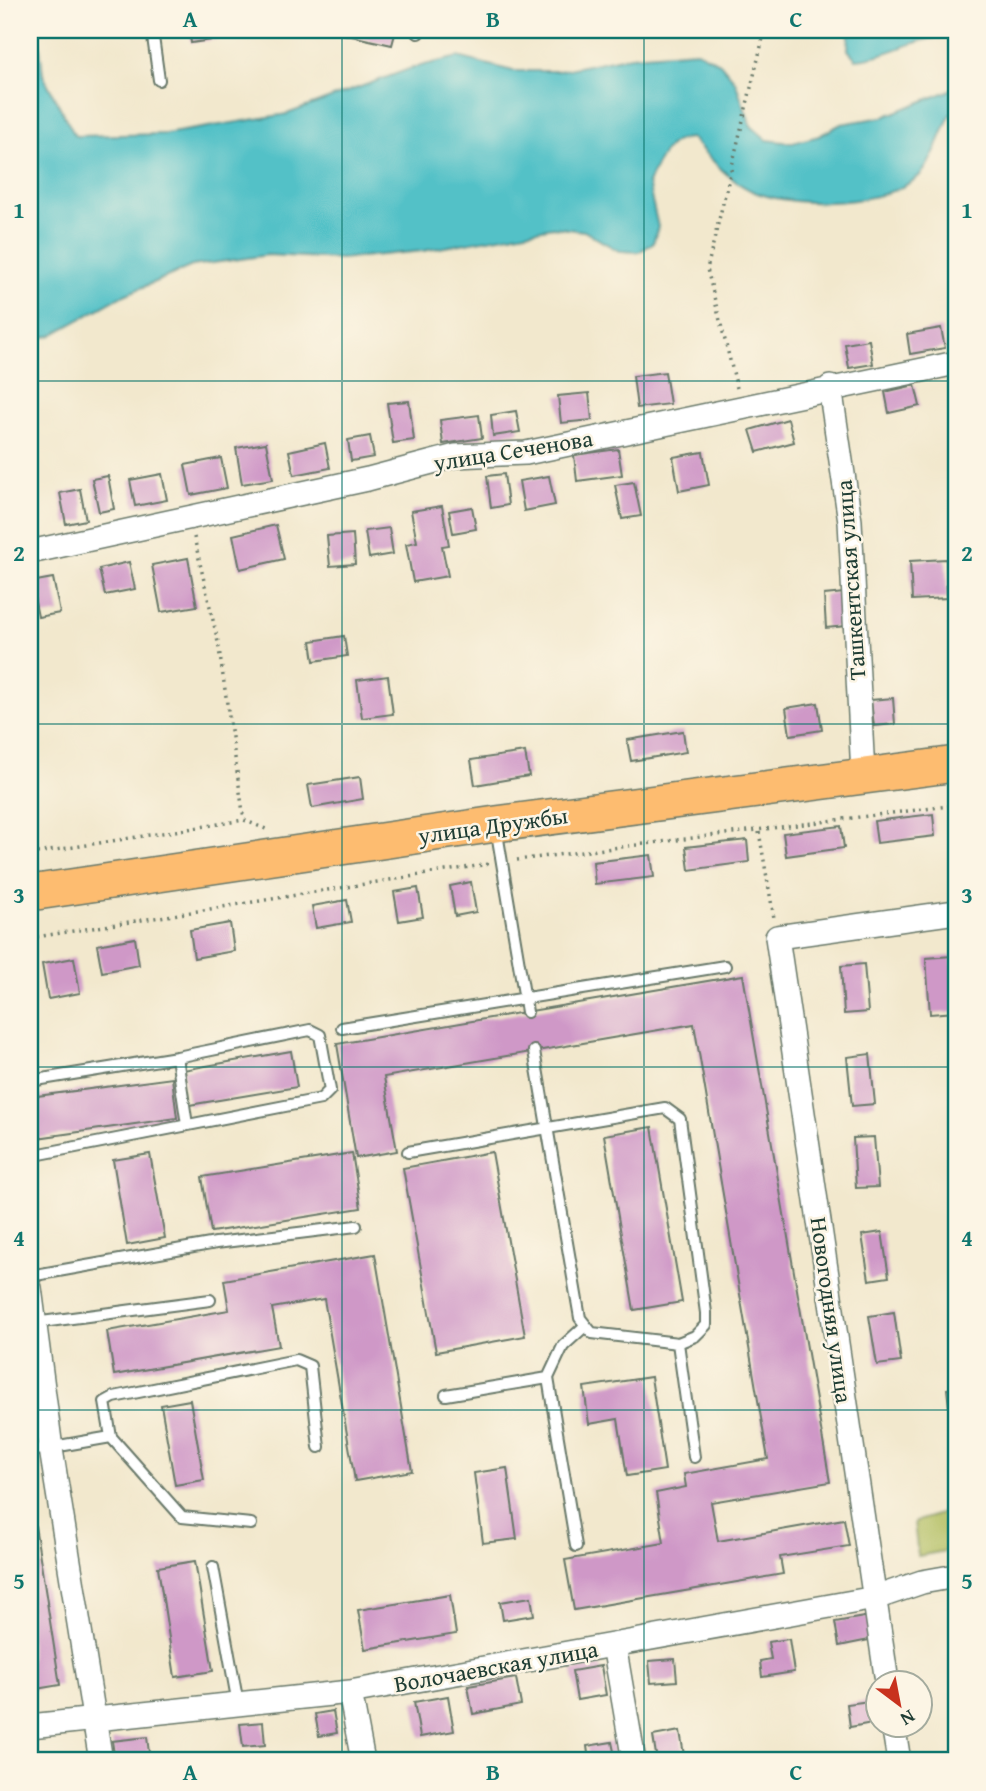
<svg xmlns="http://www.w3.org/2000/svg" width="986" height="1791" font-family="'Gentium Book Plus',serif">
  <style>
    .green { fill: #b0bd5f; stroke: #687d4a; stroke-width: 2 }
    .water { fill: #53c1c7; stroke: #397f7e; stroke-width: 2 }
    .building { fill: #cf98c7 }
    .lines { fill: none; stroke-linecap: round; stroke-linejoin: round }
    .lane-casing { stroke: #69796a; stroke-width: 14 }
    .street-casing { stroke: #69796a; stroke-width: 26 }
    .primary-casing { stroke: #69796a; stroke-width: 38 }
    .path { stroke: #69796a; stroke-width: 3.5; stroke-dasharray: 2 5; stroke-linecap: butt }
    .lane { stroke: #fff; stroke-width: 10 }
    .street { stroke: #fff; stroke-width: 23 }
    .primary { stroke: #fdbc70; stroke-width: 35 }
    .grid { fill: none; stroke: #0f766e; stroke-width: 2; stroke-opacity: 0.55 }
    .labels { text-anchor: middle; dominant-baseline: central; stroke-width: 5; stroke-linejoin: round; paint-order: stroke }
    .street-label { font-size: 23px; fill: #1f3d34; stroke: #fcf5e5 }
    .neatline { fill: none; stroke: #0f766e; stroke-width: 2.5 }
    .grid-label { font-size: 23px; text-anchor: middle; font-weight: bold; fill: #0f766e }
  </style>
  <rect width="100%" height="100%" fill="#fcf5e5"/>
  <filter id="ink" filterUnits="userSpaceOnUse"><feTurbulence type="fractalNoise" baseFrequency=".0143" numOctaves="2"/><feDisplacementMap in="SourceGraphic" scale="14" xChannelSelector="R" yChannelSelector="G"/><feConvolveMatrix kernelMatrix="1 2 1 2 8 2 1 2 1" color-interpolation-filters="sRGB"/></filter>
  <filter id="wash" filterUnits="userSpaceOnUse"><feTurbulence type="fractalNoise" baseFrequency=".00686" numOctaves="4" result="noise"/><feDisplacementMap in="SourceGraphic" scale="28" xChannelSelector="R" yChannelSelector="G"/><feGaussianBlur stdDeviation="1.57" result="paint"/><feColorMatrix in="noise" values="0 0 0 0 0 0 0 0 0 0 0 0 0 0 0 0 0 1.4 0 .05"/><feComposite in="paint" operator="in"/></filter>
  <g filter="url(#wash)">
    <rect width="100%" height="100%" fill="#f2e8cd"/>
    <path class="green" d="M956 1509V1549L918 1556 914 1522Z"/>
    <path class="water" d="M30 30H38L43 75 75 136 165 134 287 114 412 68 458 57 513 71H559L631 56 697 51 720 63 735 81 751 126 767 140 792 143 819 136 841 124 883 117 956 88V111L950 115C943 130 930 168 918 177 882 206 800 208 757 193 730 183 711 158 691 138 665 138 658 163 648 183L658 227 653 243 639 252 619 251 584 231 553 227 423 251 340 259 268 255 192 266 122 296 50 336 30 339Z
      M856 30H956V38C920 33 891 57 856 59L848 50 849 35Z"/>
    <g id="blocks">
      <path class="building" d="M189 30H231L232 37 191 43Z
        M343 30H396L392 45 342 34Z
        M941 328 945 348 910 354 907 334Z
        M869 340 873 364 849 368 845 344Z
        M665 372 670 404 637 408 633 376Z
        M915 385 920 406 889 413 885 392Z
        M589 393 592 420 561 423 558 396Z
        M409 401 414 440 393 443 387 403Z
        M516 411 520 432 493 436 491 415Z
        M479 415 482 438 443 444 440 420Z
        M788 419 794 442 757 452 750 430Z
        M370 436 374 457 351 461 348 440Z
        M266 443 273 479 242 484 236 448Z
        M325 443 330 468 294 475 289 451Z
        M618 449 622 475 577 481 574 455Z
        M703 452 709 485 679 491 673 457Z
        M221 458 227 488 191 495 185 465Z
        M162 474 167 500 135 506 130 480Z
        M504 474 508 505 491 508 487 476Z
        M108 476 114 509 99 512 92 479Z
        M549 476 555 505 524 511 519 481Z
        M634 482 641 516 622 519 615 485Z
        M80 489 86 520 66 524 60 493Z
        M442 506 449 545 442 546 448 576 413 582 406 544 417 542 411 511Z
        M472 507 476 529 453 533 449 511Z
        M276 525 284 559 240 569 233 535Z
        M389 528 393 554 369 558 365 531Z
        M353 534 355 564 330 566 327 536Z
        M188 558 197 606 161 612 152 565Z
        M946 559 947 598 912 600 910 561Z
        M129 562 135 589 105 595 99 569Z
        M53 578 60 613 38 617 31 582Z
        M844 593 846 626 826 628 824 595Z
        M344 636 347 656 314 661 311 641Z
        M388 676 393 714 362 718 357 680Z
        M893 698 895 724 874 726 871 700Z
        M818 703 822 730 790 735 786 708Z
        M683 731 686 752 631 761 627 740Z
        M525 752 529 776 475 785 471 760Z
        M360 777 363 799 312 808 308 785Z
        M933 814 935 836 877 843 874 821Z
        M841 826 844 848 786 856 783 833Z
        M747 840 749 862 689 870 686 847Z
        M651 855 654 877 595 884 593 862Z
        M471 882 476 912 455 916 450 886Z
        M418 888 423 917 399 921 394 892Z
        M347 900 351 922 316 928 312 906Z
        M230 923 234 951 194 958 190 930Z
        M135 938 139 965 102 972 97 945Z
        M952 956 956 1012 930 1014 926 958Z
        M74 958 80 993 48 999 42 964Z
        M864 964 868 1012 844 1014 841 966Z
        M743 975 830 1482 711 1502 718 1541 844 1519 849 1546 780 1557 783 1574 574 1610 565 1560 664 1543 656 1493 686 1487 684 1474 768 1459 694 1024 384 1077 397 1151 356 1158 337 1044Z
        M291 1051 297 1087 189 1105 183 1070Z
        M870 1054 875 1104 852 1106 847 1057Z
        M172 1078 177 1118 30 1139V1097Z
        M652 1127 682 1302 634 1310 604 1135Z
        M874 1137 878 1187 856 1188 853 1138Z
        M492 1152 525 1336 436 1352 403 1168Z
        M352 1153 361 1208 211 1232 202 1177Z
        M150 1154 165 1238 127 1245 113 1160Z
        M882 1232 889 1277 869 1280 862 1235Z
        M375 1254 412 1471 355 1481 324 1299 272 1308 279 1346 114 1375 107 1331 229 1310 224 1280Z
        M894 1312 901 1362 877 1365 869 1316Z
        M651 1377 665 1470 627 1476 618 1419 589 1424 584 1387Z
        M956 1388V1415L950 1416 947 1389Z
        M190 1400 204 1480 175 1485 161 1405Z
        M507 1468 517 1539 483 1543 474 1473Z
        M31 1500 60 1685 30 1690V1501Z
        M195 1561 213 1671 175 1677 158 1567Z
        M450 1595 456 1634 365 1649 358 1610Z
        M531 1597 534 1615 503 1620 500 1602Z
        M870 1616 874 1639 839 1646 835 1622Z
        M789 1639 794 1672 762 1677 760 1661 771 1659 768 1642Z
        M675 1659 677 1681 651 1683 649 1661Z
        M601 1666 606 1695 577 1700 572 1671Z
        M516 1678 521 1705 473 1714 468 1686Z
        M448 1696 454 1731 420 1737 414 1702Z
        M877 1700 878 1722 850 1727 847 1704Z
        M333 1711 337 1733 319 1736 315 1714Z
        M263 1722 265 1745 243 1747 240 1724Z
        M680 1731 685 1761H657L653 1736Z
        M147 1737 150 1761H115L112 1741Z
        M612 1742 616 1761H589L587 1746Z"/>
    </g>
  </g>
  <g filter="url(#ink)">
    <use href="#blocks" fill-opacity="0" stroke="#69796a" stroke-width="2"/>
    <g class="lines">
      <g class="lane-casing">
        <path id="lane" d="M152 30 159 80
          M418 33 419 30
          M496 827 527 1012
          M342 1028 725 966
          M534 1051 580 1318 592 1333 678 1343 694 1457
          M177 1057 187 1125
          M30 1081 177 1057 310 1030 320 1035 330 1090 321 1099 30 1156
          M408 1152 665 1108 680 1119 706 1313V1325L695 1336 678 1343
          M30 1276 216 1243 356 1226
          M34 1323 210 1300
          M446 1395 548 1378
          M111 1437 105 1402 114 1397 296 1360 310 1366 319 1447
          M30 1451 111 1437 182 1517 251 1524
          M576 1546 548 1378 563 1346 585 1326
          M213 1567 238 1704"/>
      </g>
      <g class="street-casing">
        <path id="street" d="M830 387 850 521 863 774
          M30 552 368 479 455 456 526 453 956 363
          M30 1288 51 1449 101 1761
          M614 1645 634 1761
          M887 1682 777 937 956 912
          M350 1692 363 1761
          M893 1724 899 1761
          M30 1726 350 1692 875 1598 922 1582 956 1576"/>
      </g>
      <g class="primary-casing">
        <path id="primary" d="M30 893 496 824 956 764"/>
      </g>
      <path class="path" d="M737 388 707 269 765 30
        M194 537 218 642 244 819
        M759 832 774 918
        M30 854 244 820 268 830
        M517 860 956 805
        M30 938 489 864"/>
      <use href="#lane" class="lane"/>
      <use href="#street" class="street"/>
      <use href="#primary" class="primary"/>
    </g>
  </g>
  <path class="grid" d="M342 30V1761M644 30V1761M30 381H956M30 724H956M30 1067H956M30 1410H956"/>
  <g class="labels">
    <g class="street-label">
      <text transform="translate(513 450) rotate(-9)">улица Сеченова</text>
      <text transform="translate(850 580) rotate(-94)">Ташкентская улица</text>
      <text transform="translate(493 825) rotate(-8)">улица Дружбы</text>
      <text transform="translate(832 1310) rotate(82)">Новогодняя улица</text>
      <text transform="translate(496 1666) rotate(-10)">Волочаевская улица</text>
    </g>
  </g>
  <rect width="986" height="1791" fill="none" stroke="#fcf5e5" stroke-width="77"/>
  <g transform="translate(899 1704) rotate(148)"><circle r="33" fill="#fcf5e5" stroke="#a4ab9e" stroke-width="2"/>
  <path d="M0-5L12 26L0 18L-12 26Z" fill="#c8321e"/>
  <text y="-10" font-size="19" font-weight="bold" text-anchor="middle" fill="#1f3d34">N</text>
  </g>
  <rect x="38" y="38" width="910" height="1714" class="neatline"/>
  <g class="grid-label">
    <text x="190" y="27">A</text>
    <text x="493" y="27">B</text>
    <text x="796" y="27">C</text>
    <text x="19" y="218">1</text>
    <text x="967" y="218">1</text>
    <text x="19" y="561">2</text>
    <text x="967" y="561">2</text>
    <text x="19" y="903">3</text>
    <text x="967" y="903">3</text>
    <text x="19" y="1246">4</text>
    <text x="967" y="1246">4</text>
    <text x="19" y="1589">5</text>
    <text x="967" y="1589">5</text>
    <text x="190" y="1780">A</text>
    <text x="493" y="1780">B</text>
    <text x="796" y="1780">C</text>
  </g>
</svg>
